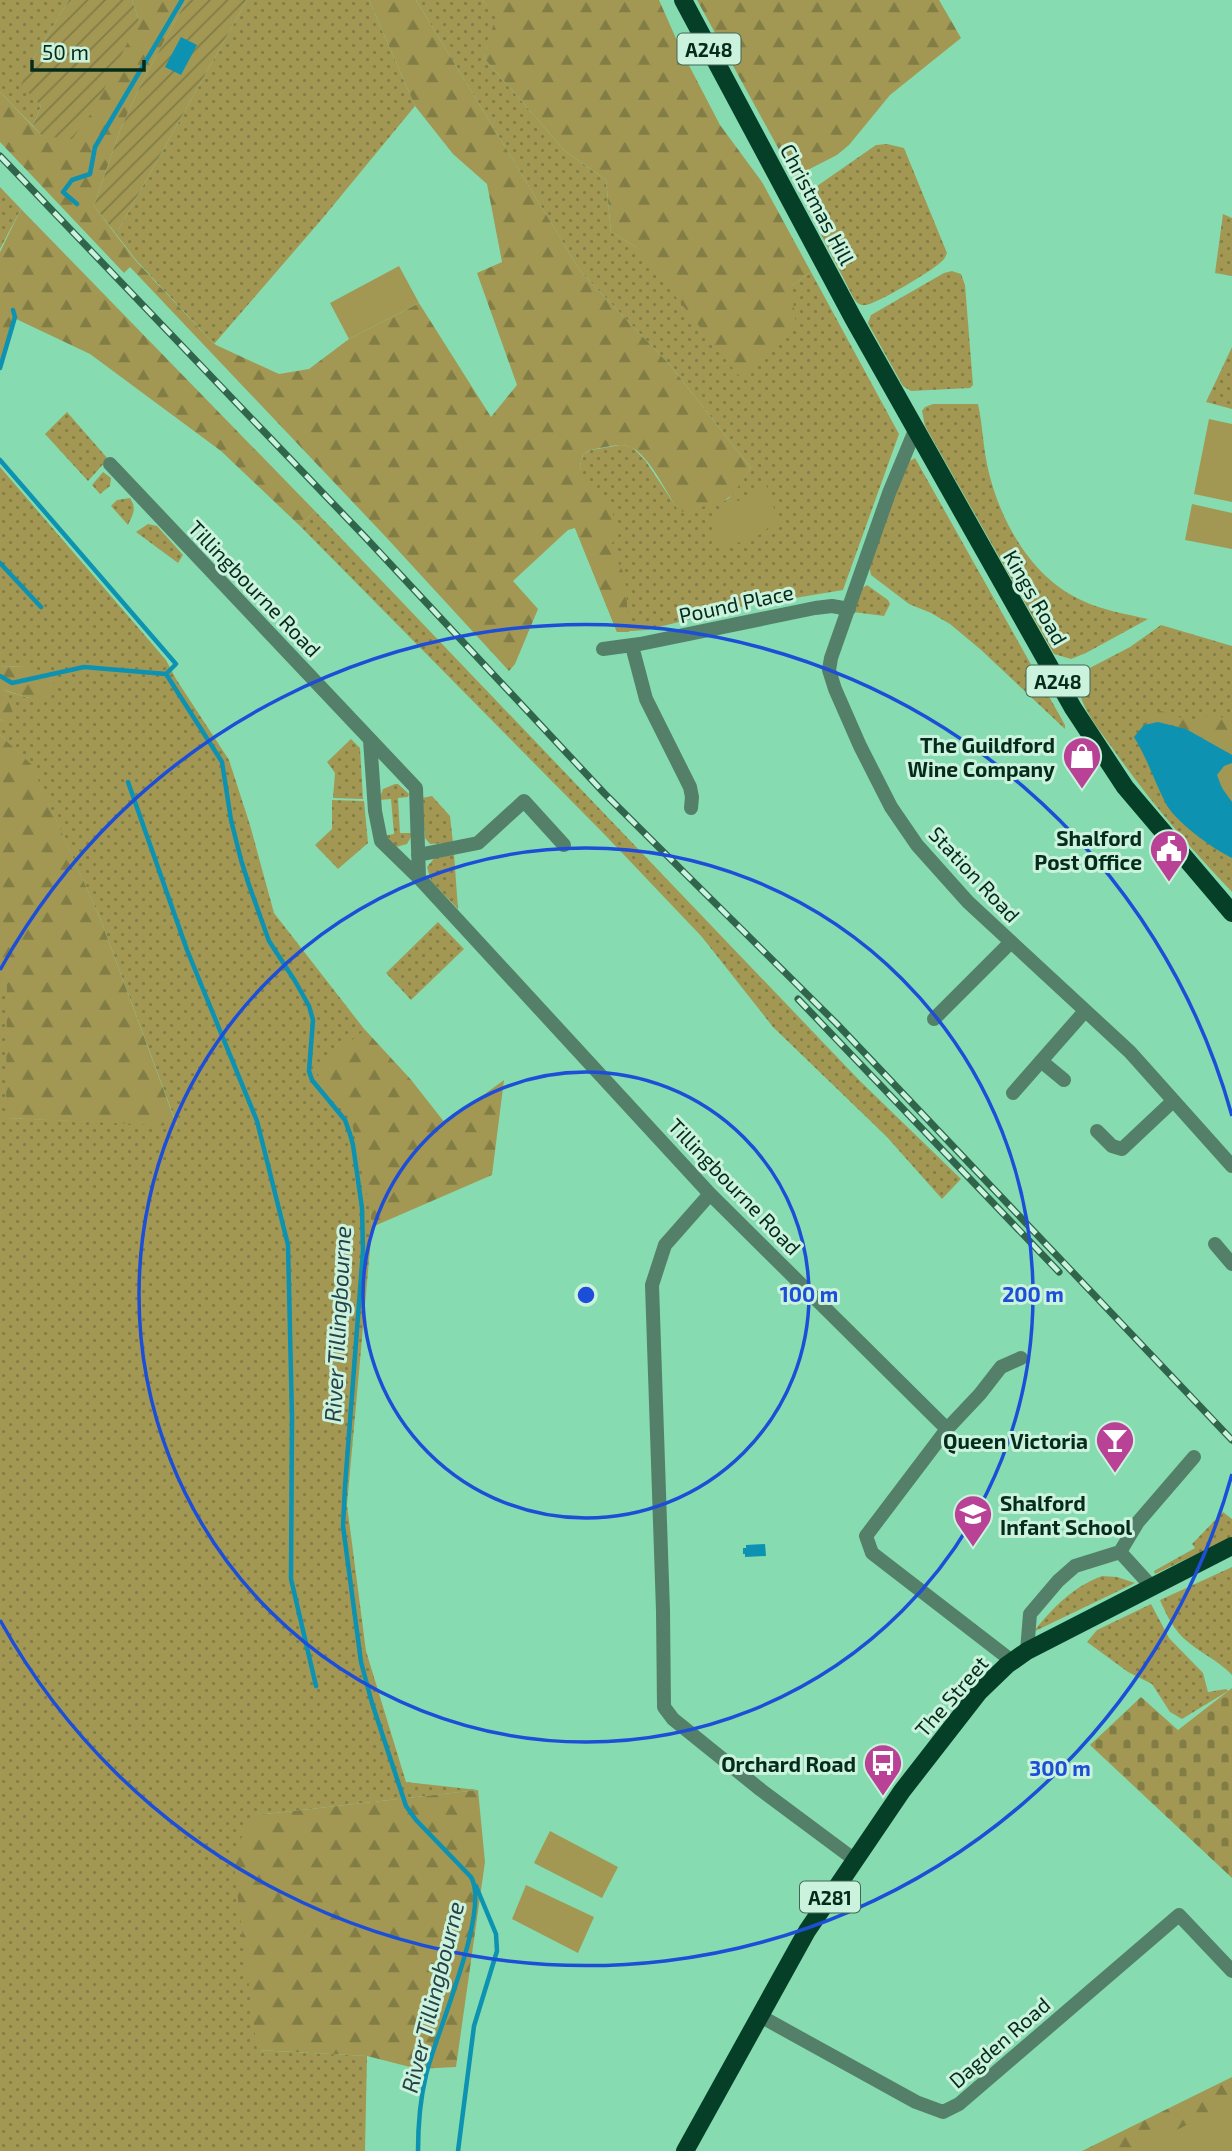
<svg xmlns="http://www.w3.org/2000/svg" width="1232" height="2151" font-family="'Exo 2',sans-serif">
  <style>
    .grass { fill: url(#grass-dots) }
    .forest { fill: url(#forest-firs) }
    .cemetery { fill: url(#cemetery-stones) }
    .park { fill: #a29854 }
    .garden { fill: url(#garden-furrows) }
    .water { fill: #0d92b1 }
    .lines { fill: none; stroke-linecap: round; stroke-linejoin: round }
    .stream { stroke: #0d92b1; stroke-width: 4.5 }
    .minor { stroke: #548069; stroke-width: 14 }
    .primary { stroke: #053f28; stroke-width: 18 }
    .rail-casing { stroke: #30654c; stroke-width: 7 }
    .rail { stroke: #caf2dc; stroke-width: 4.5; stroke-dasharray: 13; stroke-linecap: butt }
    .ring { fill: none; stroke: #1d4ed8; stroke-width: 3.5 }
    .labels { text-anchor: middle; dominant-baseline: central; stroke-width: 6; stroke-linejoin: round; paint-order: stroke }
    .shield { fill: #caf2dc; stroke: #406755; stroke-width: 2 }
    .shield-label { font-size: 19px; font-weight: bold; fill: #052b1b }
    .street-label { font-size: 21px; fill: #052b1b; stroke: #caf2dc }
    .poi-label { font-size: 21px; font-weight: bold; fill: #052b1b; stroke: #caf2dc; text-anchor: end }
    .water-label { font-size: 23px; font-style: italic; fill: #284048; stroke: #caf2dc }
    .centre { fill: #1d4ed8; stroke: #caf2dc; stroke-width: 3.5 }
    .ring-label { font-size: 21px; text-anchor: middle; font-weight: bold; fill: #1d4ed8; stroke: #caf2dc; stroke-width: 6; stroke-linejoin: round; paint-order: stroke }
  </style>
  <defs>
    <pattern id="grass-dots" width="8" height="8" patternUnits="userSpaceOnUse" patternTransform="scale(1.75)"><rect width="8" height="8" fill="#a29854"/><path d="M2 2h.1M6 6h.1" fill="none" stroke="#827c45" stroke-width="1.8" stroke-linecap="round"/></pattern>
    <pattern id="forest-firs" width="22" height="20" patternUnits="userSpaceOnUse" patternTransform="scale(1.75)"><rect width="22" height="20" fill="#a29854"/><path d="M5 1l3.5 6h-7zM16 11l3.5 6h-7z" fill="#827c45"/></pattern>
    <pattern id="cemetery-stones" width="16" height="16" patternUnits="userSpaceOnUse" patternTransform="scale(1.75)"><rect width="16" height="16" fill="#a29854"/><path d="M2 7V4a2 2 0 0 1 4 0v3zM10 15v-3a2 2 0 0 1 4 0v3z" fill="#827c45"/></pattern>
    <pattern id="garden-furrows" width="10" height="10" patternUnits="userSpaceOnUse" patternTransform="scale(1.75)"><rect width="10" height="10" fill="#a29854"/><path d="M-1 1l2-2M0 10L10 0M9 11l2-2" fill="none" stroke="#827c45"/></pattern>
  </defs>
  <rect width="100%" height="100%" fill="#86dcb0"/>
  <path class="grass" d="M0 0H69L32 61 22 85 41 106 33 126 0 92Z
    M247 0H369L415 106 322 219 214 344 136 260 116 234Z
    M416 0H482L497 15 484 58 564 150 606 180 611 232 636 247 791 286 811 272 899 434 843 590 735 608 647 630 617 632 575 528 581 460 584 454 591 450 621 445 632 447 645 460 677 508 724 501 729 498 751 468 670 365 581 272Z
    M887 144 904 148 947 253C945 257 945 259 941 262 932 271 878 303 866 305 859 306 856 302 853 297L803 199 807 193 876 145Z
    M0 187 21 209 0 249Z
    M1223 214 1232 218V276L1215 273Z
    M952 271 961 274 965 285 973 385 970 388 911 391 903 386 870 327 868 323 871 315 944 273Z
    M1232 347V409L1206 402Z
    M933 404H978C983 426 983 450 989 473 1001 522 1032 578 1081 600 1101 610 1126 614 1148 619L1086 653 1071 659 1054 654 925 426 922 411 925 407Z
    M67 412 108 459 88 481 45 434Z
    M915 458 1065 725V729L980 649 950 624 931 613 909 604 871 575 868 561 906 463Z
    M0 467 166 660 176 679 229 760 250 825 274 913 365 1030 412 1081 370 1210 372 1227 347 1505 366 1651 406 1782 478 1790 257 1815V2050L367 2056 365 2151H0V986L7 984V1118L177 1125 100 918 31 765 0 735V719L3 721V690L29 698 25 666 0 667Z
    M103 472 111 478 110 486 100 494 92 485Z
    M130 498C137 509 133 514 128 525L111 506 117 500Z
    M315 511 859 1080 961 1179 942 1199 887 1137 773 1027 702 937 606 836 300 526Z
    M148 524 157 526 183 555 178 563 136 532Z
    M867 585 888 600 890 604 884 616 853 612 861 589Z
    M1161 625 1232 646V892C1189 847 1149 800 1113 749 1098 728 1078 705 1077 678L1084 671 1130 647Z
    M351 739 360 748 363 799 333 798 335 773 327 762Z
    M395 784H398L409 794 408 797 398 798 400 833H411L412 835 407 844 396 847 383 836 394 834 391 799 379 800 383 789Z
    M432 796 450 816 453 843 430 844 425 838 422 798Z
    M332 800 364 801 368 843 338 869 315 845 332 829Z
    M454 854 458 909 431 881 427 867 436 856Z
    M438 922 464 949 411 1000 386 973Z
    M1223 1512 1232 1519V1537L1155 1574 1154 1571 1195 1548 1192 1544Z
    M1232 1567V1675C1219 1661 1202 1654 1188 1642 1174 1631 1167 1616 1160 1600Z
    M1102 1576 1117 1577 1135 1583 1033 1632C1054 1607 1071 1588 1102 1576Z
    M1151 1604 1169 1638 1203 1673 1208 1692 1226 1689 1228 1691 1182 1719 1170 1712 1152 1684 1128 1672 1087 1642 1097 1630Z"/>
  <path class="forest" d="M132 0H187L145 76 120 130 94 206 136 261 214 344 279 374 309 369 349 339 419 303 491 417 517 385 477 273 502 262 487 184 453 154 415 106 369 0H416L581 272 670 365 751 468 733 494 724 501 683 512 677 508C666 492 646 449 627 446 618 444 608 447 600 448 578 451 581 460 580 479L609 500 619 534 610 546 625 576 629 632H617L575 528 568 530 513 581 538 609 515 664 509 671 384 535 130 267 124 273 0 142V92L42 136 139 20Z
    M482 0H659L682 52 720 125 762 182 811 272 791 286 796 324 739 376 636 247 611 232 606 180 564 150 484 58 496 15Z
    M697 0H939L961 38 890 95 849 145 837 155 794 177Z
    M21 209 315 511 300 526 221 451 90 354 14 318 0 368V252Z
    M25 666 54 681 51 700 29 698 4 690 15 718 3 721 0 719V667Z
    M1161 711 1193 722 1213 714 1232 721V755C1205 740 1176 717 1144 725L1151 713Z
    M0 735 31 764 100 918 177 1126 6 1118 7 985 0 986Z
    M1232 763V802L1222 788 1217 774 1224 766Z
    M365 1030 412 1081 445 1123 504 1080 492 1175 372 1227 370 1210 352 1123 314 1069Z
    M478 1790 485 1862 456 2067 418 2069 367 2056 257 2050 232 1851 257 1815Z
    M1232 2077V2135L1213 2151H1082Z"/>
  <path class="cemetery" d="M1232 1688V1878L1090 1745 1141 1697 1178 1730Z"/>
  <path class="park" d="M399 266 419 303 349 339 330 303Z
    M1209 419 1232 424V502L1194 494Z
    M766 484 778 520 754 539 714 548 715 515Z
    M1192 504 1232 513V549L1185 540Z
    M550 1831 618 1867 602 1898 534 1863Z
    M526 1885 594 1917 578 1953 512 1919Z
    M1232 2097V2151H1136L1196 2120Z"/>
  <path class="garden" d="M69 0H132L139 20 93 111 72 139 42 136 33 126 41 106 21 85 32 61Z
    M187 0H247L116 234 94 206 120 130 145 76Z"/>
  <path class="water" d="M181 37 197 45 181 75 165 67Z
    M1158 722 1186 729 1232 755V763L1224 766 1217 775 1222 788 1232 802V858C1213 849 1174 821 1165 802 1154 780 1147 758 1134 737L1144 725Z
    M765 1544 766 1556 745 1557V1554H743V1548H746V1545Z"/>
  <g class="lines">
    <path class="stream" d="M77 204 63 192 72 180 90 174 95 147 182 0
      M0 368 15 317 13 310
      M0 460 176 664 166 674
      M0 563 41 607
      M166 674 222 762 231 820 241 860 249 885 269 941 295 981 309 1006 313 1020 309 1071 312 1080 345 1120 350 1134 353 1145 362 1208 363 1251 345 1486 343 1526 361 1662 372 1703 406 1806 416 1820 471 1877C491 1911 435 2035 426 2075 420 2100 418 2126 418 2151
      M0 676 12 683 84 667 166 674
      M128 782 187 950 257 1121 288 1245 292 1417 291 1579 316 1686
      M458 2151 474 2026 497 1951 496 1934 476 1886"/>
    <path class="minor" d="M916 428 889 493 831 658 829 670 835 689 860 746 891 807 917 845 968 902 1130 1052 1232 1166
      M110 464 416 788 419 878 381 841 375 811 370 740
      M632 646 646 699 690 787 692 797 691 808
      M603 649 640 644 815 608 832 606 849 609
      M418 855 478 843 524 801 564 845
      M419 878 710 1194 947 1429 866 1536 872 1553 1012 1661
      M934 1019 1011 942
      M1041 1061 1064 1080
      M1013 1093 1085 1011
      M1097 1131 1112 1146 1122 1149 1173 1101
      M710 1194 665 1245 652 1285 663 1611 664 1707 673 1719 761 1790 855 1860
      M1215 1244 1232 1264
      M947 1429 980 1394 1001 1367 1021 1358
      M1120 1552 1151 1586
      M1027 1651 1030 1614 1058 1581 1075 1566 1120 1552 1138 1522 1194 1457
      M760 2016 916 2102 943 2112 959 2104 1179 1915 1232 1971"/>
    <path class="primary" d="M683 0 853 318 1073 708 1125 787 1232 913
      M685 2151 807 1931 902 1791 979 1692 1007 1665 1027 1651 1232 1546"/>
    <g class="rail-casing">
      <path id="rail" d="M0 156 366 538 604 793 836 1023 1232 1440
        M798 999 1059 1272"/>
    </g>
    <use href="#rail" class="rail"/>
  </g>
  <g class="ring">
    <circle cx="586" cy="1295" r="223"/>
    <circle cx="586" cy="1295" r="447"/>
    <path d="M1232 1474A670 670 0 0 1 0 1620M0 970A670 670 0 0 1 1232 1116"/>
  </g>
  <defs>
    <g id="shop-pin" transform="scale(2.0125)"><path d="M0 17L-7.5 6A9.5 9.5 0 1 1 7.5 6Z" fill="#b94297" stroke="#caf2dc"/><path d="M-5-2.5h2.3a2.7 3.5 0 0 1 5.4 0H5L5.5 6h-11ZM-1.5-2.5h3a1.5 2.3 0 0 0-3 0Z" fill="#fff"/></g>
    <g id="civic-pin" transform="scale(2.0125)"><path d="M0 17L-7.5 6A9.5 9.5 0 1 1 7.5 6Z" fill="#b94297" stroke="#caf2dc"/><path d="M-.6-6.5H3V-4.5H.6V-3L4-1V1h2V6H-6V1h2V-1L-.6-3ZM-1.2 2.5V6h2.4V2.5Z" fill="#fff"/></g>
    <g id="bar-pin" transform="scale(2.0125)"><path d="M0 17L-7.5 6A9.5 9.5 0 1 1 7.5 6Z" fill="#b94297" stroke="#caf2dc"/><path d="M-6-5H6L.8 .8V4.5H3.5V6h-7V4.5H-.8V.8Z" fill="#fff"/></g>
    <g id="school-pin" transform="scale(2.0125)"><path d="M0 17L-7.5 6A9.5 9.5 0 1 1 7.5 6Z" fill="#b94297" stroke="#caf2dc"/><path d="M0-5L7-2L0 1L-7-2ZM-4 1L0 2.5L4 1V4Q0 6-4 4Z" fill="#fff"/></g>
    <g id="bus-pin" transform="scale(2.0125)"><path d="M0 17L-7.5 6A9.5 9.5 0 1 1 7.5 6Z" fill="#b94297" stroke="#caf2dc"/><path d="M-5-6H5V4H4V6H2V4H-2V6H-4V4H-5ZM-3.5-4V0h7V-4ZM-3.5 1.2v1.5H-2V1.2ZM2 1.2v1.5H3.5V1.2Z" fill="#fff"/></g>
  </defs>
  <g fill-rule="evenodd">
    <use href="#shop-pin" x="1082" y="756"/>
    <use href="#civic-pin" x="1169" y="849"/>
    <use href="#bar-pin" x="1115" y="1440"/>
    <use href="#school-pin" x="973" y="1514"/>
    <use href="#bus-pin" x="883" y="1763"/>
  </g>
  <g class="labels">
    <g class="shield">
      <rect x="677.5" y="33.5" width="63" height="31" rx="5"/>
      <rect x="1026.5" y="665.5" width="63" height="31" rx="5"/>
      <rect x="800" y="1881.5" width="60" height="31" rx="5"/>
    </g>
    <g class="shield-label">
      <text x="709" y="49">A248</text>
      <text x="1058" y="681">A248</text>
      <text x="830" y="1897">A281</text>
    </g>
    <g class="street-label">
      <text transform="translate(818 204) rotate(62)">Christmas Hill</text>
      <text transform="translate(255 588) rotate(46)">Tillingbourne Road</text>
      <text transform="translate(1036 597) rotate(60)">Kings Road</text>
      <text transform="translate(736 603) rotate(-12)">Pound Place</text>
      <text transform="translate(975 874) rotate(47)">Station Road</text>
      <text transform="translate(735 1186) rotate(46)">Tillingbourne Road</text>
      <text transform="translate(951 1696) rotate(-49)">The Street</text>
      <text transform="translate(999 2042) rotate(-41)">Dagden Road</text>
    </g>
    <g class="poi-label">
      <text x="1055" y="744">The Guildford<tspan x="1055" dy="24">Wine Company</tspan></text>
      <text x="1142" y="837">Shalford<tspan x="1142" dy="24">Post Office</tspan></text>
      <text x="1088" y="1440">Queen Victoria</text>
      <text x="1000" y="1502" text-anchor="start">Shalford<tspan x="1000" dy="24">Infant School</tspan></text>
      <text x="856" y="1763">Orchard Road</text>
    </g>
    <g class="water-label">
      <text transform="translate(337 1324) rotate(-87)">River Tillingbourne</text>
      <text transform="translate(432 1997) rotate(-76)">River Tillingbourne</text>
    </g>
  </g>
  <circle cx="586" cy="1295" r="10" class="centre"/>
  <g class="ring-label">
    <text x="809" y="1302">100 m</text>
    <text x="1033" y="1302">200 m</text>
    <text x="1060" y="1776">300 m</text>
  </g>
  <path d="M32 60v10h112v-10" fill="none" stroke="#052b1b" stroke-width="3.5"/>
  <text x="42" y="60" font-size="21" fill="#052b1b" stroke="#caf2dc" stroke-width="5" paint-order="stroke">50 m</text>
</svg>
